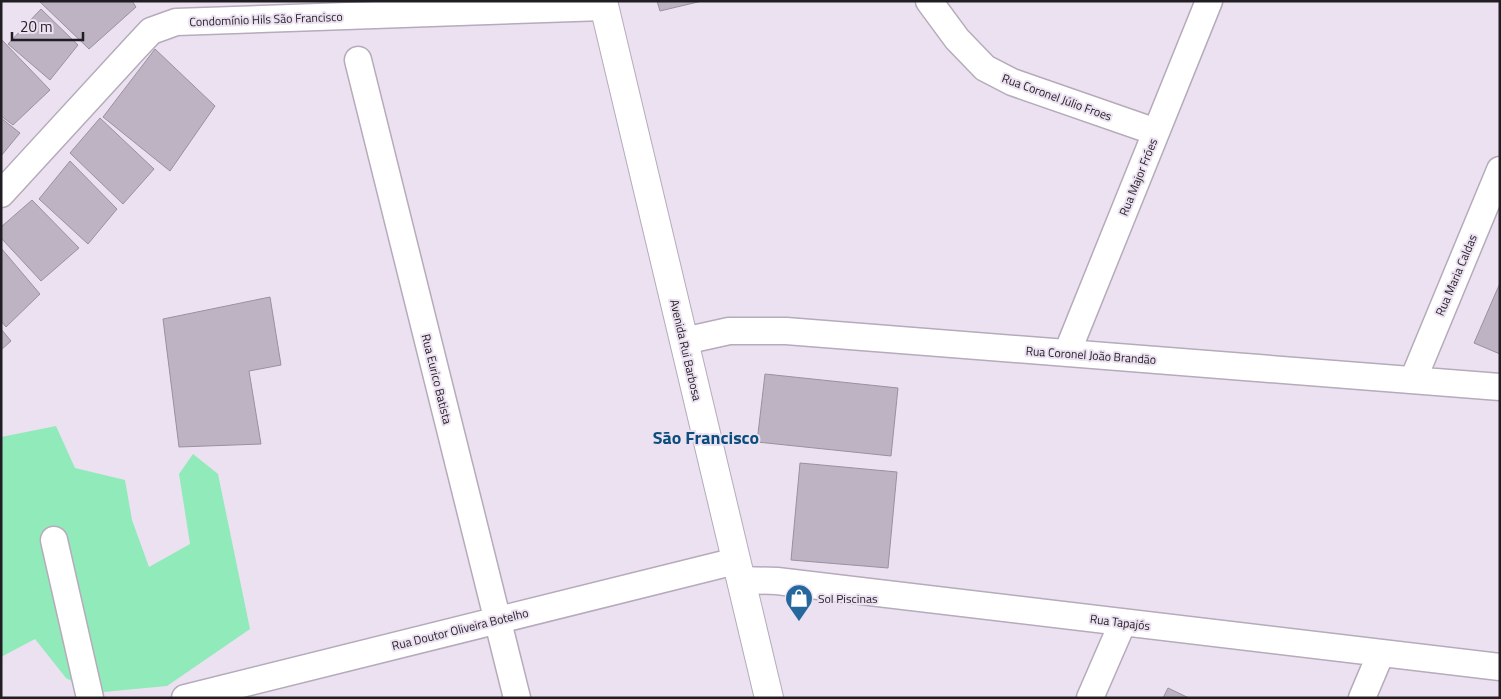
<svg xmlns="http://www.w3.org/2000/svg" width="1501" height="699" font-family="'Titillium Web',sans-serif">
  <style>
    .green { fill: #91eaba }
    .building { fill: #bdb3c2; stroke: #9a909f }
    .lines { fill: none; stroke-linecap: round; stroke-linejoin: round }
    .minor-casing { stroke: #b5abba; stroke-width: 29 }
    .major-casing { stroke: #b5abba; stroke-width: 30 }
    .minor { stroke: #fff; stroke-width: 26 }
    .major { stroke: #fff; stroke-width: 28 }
    .labels { text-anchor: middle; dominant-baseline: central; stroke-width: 4; stroke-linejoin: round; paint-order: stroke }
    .street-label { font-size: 12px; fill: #211e23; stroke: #ece1f1 }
    .poi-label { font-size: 12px; fill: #211e23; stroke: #ece1f1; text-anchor: start }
    .district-label { font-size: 18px; font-weight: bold; fill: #0b4e7d; stroke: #ece1f1 }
  </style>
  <rect width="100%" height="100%" fill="#ece1f1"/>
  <path class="green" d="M56 426 75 468 125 480 132 520 149 567 190 544 179 474 193 454 218 474 250 629 167 686 93 693 66 678 35 639 1 657V437Z"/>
  <path class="building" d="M39 1H132L136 7 89 49Z
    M657 1H702L660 11Z
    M41 9 78 45 50 80 8 44Z
    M1 39 50 90 13 125 1 116Z
    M155 49 215 106 170 171 103 117Z
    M1 118 20 133 1 156Z
    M100 118 154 169 123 204 70 153Z
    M70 161 117 209 88 244 39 199Z
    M32 200 79 248 41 281 1 238V227Z
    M1 248 40 294 6 327 1 321Z
    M1500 283V354L1474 343Z
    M270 297 281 365 249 371 261 444 179 447 163 319Z
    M1 329 11 341 1 350Z
    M765 374 898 388 891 456 757 442Z
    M800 463 897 472 888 568 791 560Z
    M1168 688 1189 698H1163Z"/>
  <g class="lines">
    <g class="minor-casing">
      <path id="minor" d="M929 1 957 39 985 68 1012 82 1156 132
        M358 60 517 698
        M1 194 135 48 151 31 176 22 604 7
        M684 341 729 331H786L1500 387
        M1067 353 1209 1
        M1413 380 1500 170
        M54 540 90 698
        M741 580 777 581 1500 667
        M185 698 736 561
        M1090 698 1123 622
        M1362 698 1381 653"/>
    </g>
    <g class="major-casing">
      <path id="major" d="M603 1 769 698"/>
    </g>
    <use href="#minor" class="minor"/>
    <use href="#major" class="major"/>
  </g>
  <defs>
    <g id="shop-pin" transform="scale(1.4375)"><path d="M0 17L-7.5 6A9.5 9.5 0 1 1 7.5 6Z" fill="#25689d" stroke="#ece1f1"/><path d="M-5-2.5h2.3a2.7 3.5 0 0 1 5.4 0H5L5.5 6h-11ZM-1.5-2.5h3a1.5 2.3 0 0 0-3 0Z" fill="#fff"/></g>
  </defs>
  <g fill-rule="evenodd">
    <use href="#shop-pin" x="799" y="598"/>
  </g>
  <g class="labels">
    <g class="street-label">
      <text transform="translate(266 19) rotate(-2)">Condomínio Hils São Francisco</text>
      <text transform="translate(1057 97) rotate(20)">Rua Coronel Júlio Froes</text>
      <text transform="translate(1138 177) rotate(-68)">Rua Major Fróes</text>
      <text transform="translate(1456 275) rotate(-67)">Rua Maria Caldas</text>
      <text transform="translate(686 350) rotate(77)">Avenida Rui Barbosa</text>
      <text transform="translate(1091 355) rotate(4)">Rua Coronel João Brandão</text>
      <text transform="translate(437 379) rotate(76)">Rua Eurico Batista</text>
      <text transform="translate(1120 622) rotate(7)">Rua Tapajós</text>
      <text transform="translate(460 629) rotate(-14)">Rua Doutor Oliveira Botelho</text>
    </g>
    <g class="poi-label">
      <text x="818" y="598">Sol Piscinas</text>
    </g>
    <g class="district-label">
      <text x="706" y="437">São Francisco</text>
    </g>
  </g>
  <rect width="1501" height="699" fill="none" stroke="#211e23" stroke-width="5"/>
  <path d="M12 32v8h71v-8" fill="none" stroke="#211e23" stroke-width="2.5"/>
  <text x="20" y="32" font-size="15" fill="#211e23" stroke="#ece1f1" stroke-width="4" paint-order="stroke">20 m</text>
</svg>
